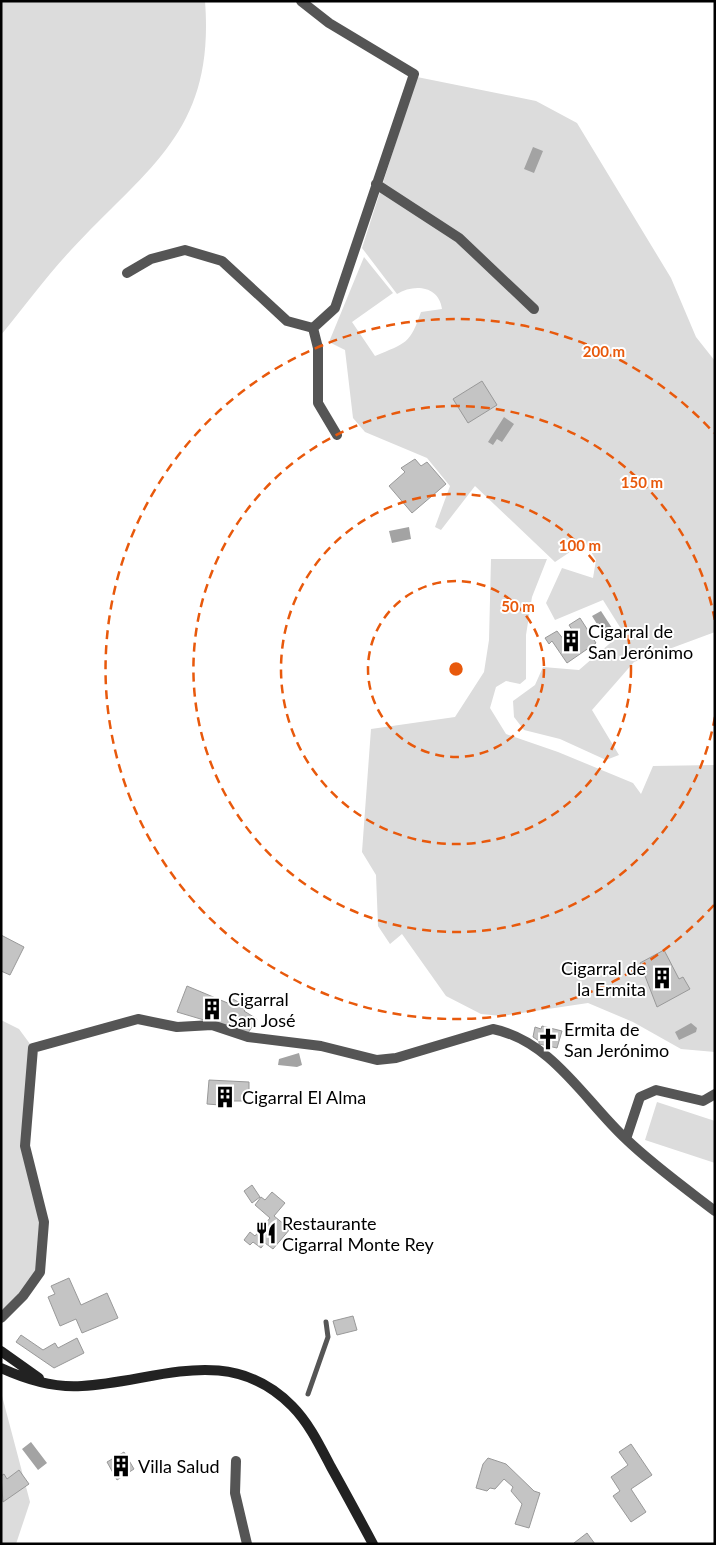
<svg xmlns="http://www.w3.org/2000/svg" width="716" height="1545" font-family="Lato,sans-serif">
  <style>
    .green { fill: #dcdcdc }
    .water { fill: #a3a3a3 }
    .building { fill: #c4c4c4; stroke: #999 }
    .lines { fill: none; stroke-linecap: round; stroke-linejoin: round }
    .lane { stroke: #555; stroke-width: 5 }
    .street { stroke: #555; stroke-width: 10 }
    .secondary { stroke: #222; stroke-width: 10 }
    .ring { fill: none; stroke: #e8590c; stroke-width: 2.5; stroke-dasharray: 9 6 }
    .labels { text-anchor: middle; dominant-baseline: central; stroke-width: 4; stroke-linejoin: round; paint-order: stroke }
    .poi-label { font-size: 18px; fill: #000; stroke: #fff; text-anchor: start }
    .centre { fill: #e8590c; stroke: #fff; stroke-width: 2.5 }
    .ring-label { font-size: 15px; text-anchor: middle; font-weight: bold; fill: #e8590c; stroke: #fff; stroke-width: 4; stroke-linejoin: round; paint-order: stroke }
  </style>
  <rect width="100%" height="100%" fill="#fff"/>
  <path class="green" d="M1 1H205C215 131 149 166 71 250 46 277 24 307 1 335Z
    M417 77 536 101 577 123 671 278 696 337 715 361V632L634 662 592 710 619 755 606 760 560 739 524 730 514 717 513 701 535 685 543 667 579 670 623 632 603 600 555 620 546 603 562 568 593 578 596 560 585 542 555 562 475 486 441 530 435 527 450 486 427 458 365 432 353 418 345 350 329 342 364 257 393 293 352 322 375 356C406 343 410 344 421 312L442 309C439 285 413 284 397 294L362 248Z
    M491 559H547L532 597 526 635V679L520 684 506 681 496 687 490 708 506 734 558 752 633 783 641 794 653 766 715 765V1052L681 1049 633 1022 588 1003 502 1016 481 1014 446 996 402 934 390 944 378 926 376 875 362 852 371 729 455 717 484 672 489 640Z
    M1 1020 19 1029 33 1048 25 1146 44 1222 40 1272 1 1318Z
    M657 1102 715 1121V1163L645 1140Z
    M1 1392 30 1502 16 1544H1Z"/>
  <path class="water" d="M533 147 543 151 534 173 524 169Z
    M504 417 514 424 502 442 497 439 493 445 488 442Z
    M409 527 411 539 392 543 389 531Z
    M601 611 614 631 605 637 592 616Z
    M691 1023 697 1028 696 1032 679 1040 675 1032Z
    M299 1053 302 1065 297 1067 278 1065 279 1059Z
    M31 1442 47 1463 38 1470 22 1449Z"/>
  <path class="building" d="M482 381 497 405 468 423 453 399Z
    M415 459 421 466 427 462 446 484 412 513 389 486 405 472 401 468Z
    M580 618 596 643 567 663 552 641 549 644 545 638 557 631 564 640 574 633 569 625Z
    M1 935 24 947 10 975 1 971Z
    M664 950 679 979 683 977 690 989 657 1007 640 963Z
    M187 986 230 1004 233 999 247 1007 244 1011 257 1019 248 1033 177 1012Z
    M542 1026 562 1031 557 1048 539 1044V1041L533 1037 535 1027 541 1029Z
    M209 1080 249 1082V1093H242V1101H233V1106L207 1104Z
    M252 1185 260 1197 252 1203 244 1191Z
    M272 1192 285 1203 274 1216 290 1229 273 1249 265 1243 261 1248 253 1242 250 1245 244 1240 250 1232 255 1236 270 1218 255 1205 261 1197 265 1200Z
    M69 1278 81 1305 107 1293 118 1318 82 1333 76 1319 60 1326 48 1297 55 1294 51 1286Z
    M353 1316 357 1330 337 1335 333 1321Z
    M21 1335 43 1350 55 1343 58 1348 77 1338 84 1353 54 1368 16 1342Z
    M631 1444 652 1475 631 1489 646 1512 631 1522 613 1496 620 1491 611 1477 628 1465 619 1452Z
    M124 1452 134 1469 117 1480 107 1462Z
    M488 1458 506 1464 534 1491 540 1493 529 1528 515 1524 522 1504 511 1491 513 1487 504 1479 495 1489 490 1488 487 1491 476 1488 483 1464Z
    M19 1470 29 1484 3 1502 1 1476 4 1474 7 1479Z
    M587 1533 595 1544H574V1543Z"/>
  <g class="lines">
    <path class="lane" d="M308 1394 328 1337 326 1322"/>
    <path class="street" d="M301 1 329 23 414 74 335 308 313 328
      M376 184 459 238 534 309
      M127 273 151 259 185 250 222 261 287 321 313 328
      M313 328 318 348V403L337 435
      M626 1139 640 1097 656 1090 703 1101 715 1094
      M1 1318 23 1296 40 1272 44 1222 25 1146 33 1048 138 1019 177 1027 212 1025 248 1037 321 1046 377 1060 396 1058 493 1029C552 1041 585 1101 626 1139 653 1165 685 1188 715 1211
      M236 1461 235 1493 247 1544"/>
    <path class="secondary" d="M1 1351 39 1378
      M1 1368C25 1379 55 1388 82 1386 156 1382 229 1342 292 1406 309 1423 320 1446 331 1467 345 1492 359 1518 373 1544"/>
  </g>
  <g class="ring">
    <circle cx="456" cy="669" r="88"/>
    <circle cx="456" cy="669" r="175"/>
    <path d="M715 717A263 263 0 1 1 715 621"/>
    <path d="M714 905A350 350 0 1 1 714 433"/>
  </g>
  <defs>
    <g id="building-bare" transform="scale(1.725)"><path d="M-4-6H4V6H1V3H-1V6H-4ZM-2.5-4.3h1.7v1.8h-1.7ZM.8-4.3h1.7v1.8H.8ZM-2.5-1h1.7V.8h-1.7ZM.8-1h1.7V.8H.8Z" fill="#000" stroke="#fff" stroke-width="2.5" paint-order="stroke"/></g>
    <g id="church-bare" transform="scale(1.725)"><path d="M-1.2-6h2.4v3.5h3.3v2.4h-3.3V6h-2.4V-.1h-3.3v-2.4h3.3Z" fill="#000" stroke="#fff" stroke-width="2.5" paint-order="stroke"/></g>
    <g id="restaurant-bare" transform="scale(1.725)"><path d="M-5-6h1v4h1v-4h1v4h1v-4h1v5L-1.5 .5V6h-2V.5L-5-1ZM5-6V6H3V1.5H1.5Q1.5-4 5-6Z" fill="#000" stroke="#fff" stroke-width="2.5" paint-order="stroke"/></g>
  </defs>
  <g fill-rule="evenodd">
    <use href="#building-bare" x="571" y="641"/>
    <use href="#building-bare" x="662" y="978"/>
    <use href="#building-bare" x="212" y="1009"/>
    <use href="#church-bare" x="548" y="1039"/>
    <use href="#building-bare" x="225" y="1097"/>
    <use href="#restaurant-bare" x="266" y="1233"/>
    <use href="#building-bare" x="121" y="1466"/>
  </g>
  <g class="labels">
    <g class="poi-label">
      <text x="588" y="631">Cigarral de<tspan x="588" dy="21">San Jerónimo</tspan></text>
      <text x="646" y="968" text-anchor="end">Cigarral de<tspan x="646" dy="21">la Ermita</tspan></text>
      <text x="228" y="999">Cigarral<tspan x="228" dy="21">San José</tspan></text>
      <text x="564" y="1029">Ermita de<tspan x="564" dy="21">San Jerónimo</tspan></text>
      <text x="242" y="1097">Cigarral El Alma</text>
      <text x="282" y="1223">Restaurante<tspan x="282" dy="21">Cigarral Monte Rey</tspan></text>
      <text x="138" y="1466">Villa Salud</text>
    </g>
  </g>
  <circle cx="456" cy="669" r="8" class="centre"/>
  <g class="ring-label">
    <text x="604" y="357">200 m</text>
    <text x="642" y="488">150 m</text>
    <text x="580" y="551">100 m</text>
    <text x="518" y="612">50 m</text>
  </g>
  <rect width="716" height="1545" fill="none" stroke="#000000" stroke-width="5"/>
</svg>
